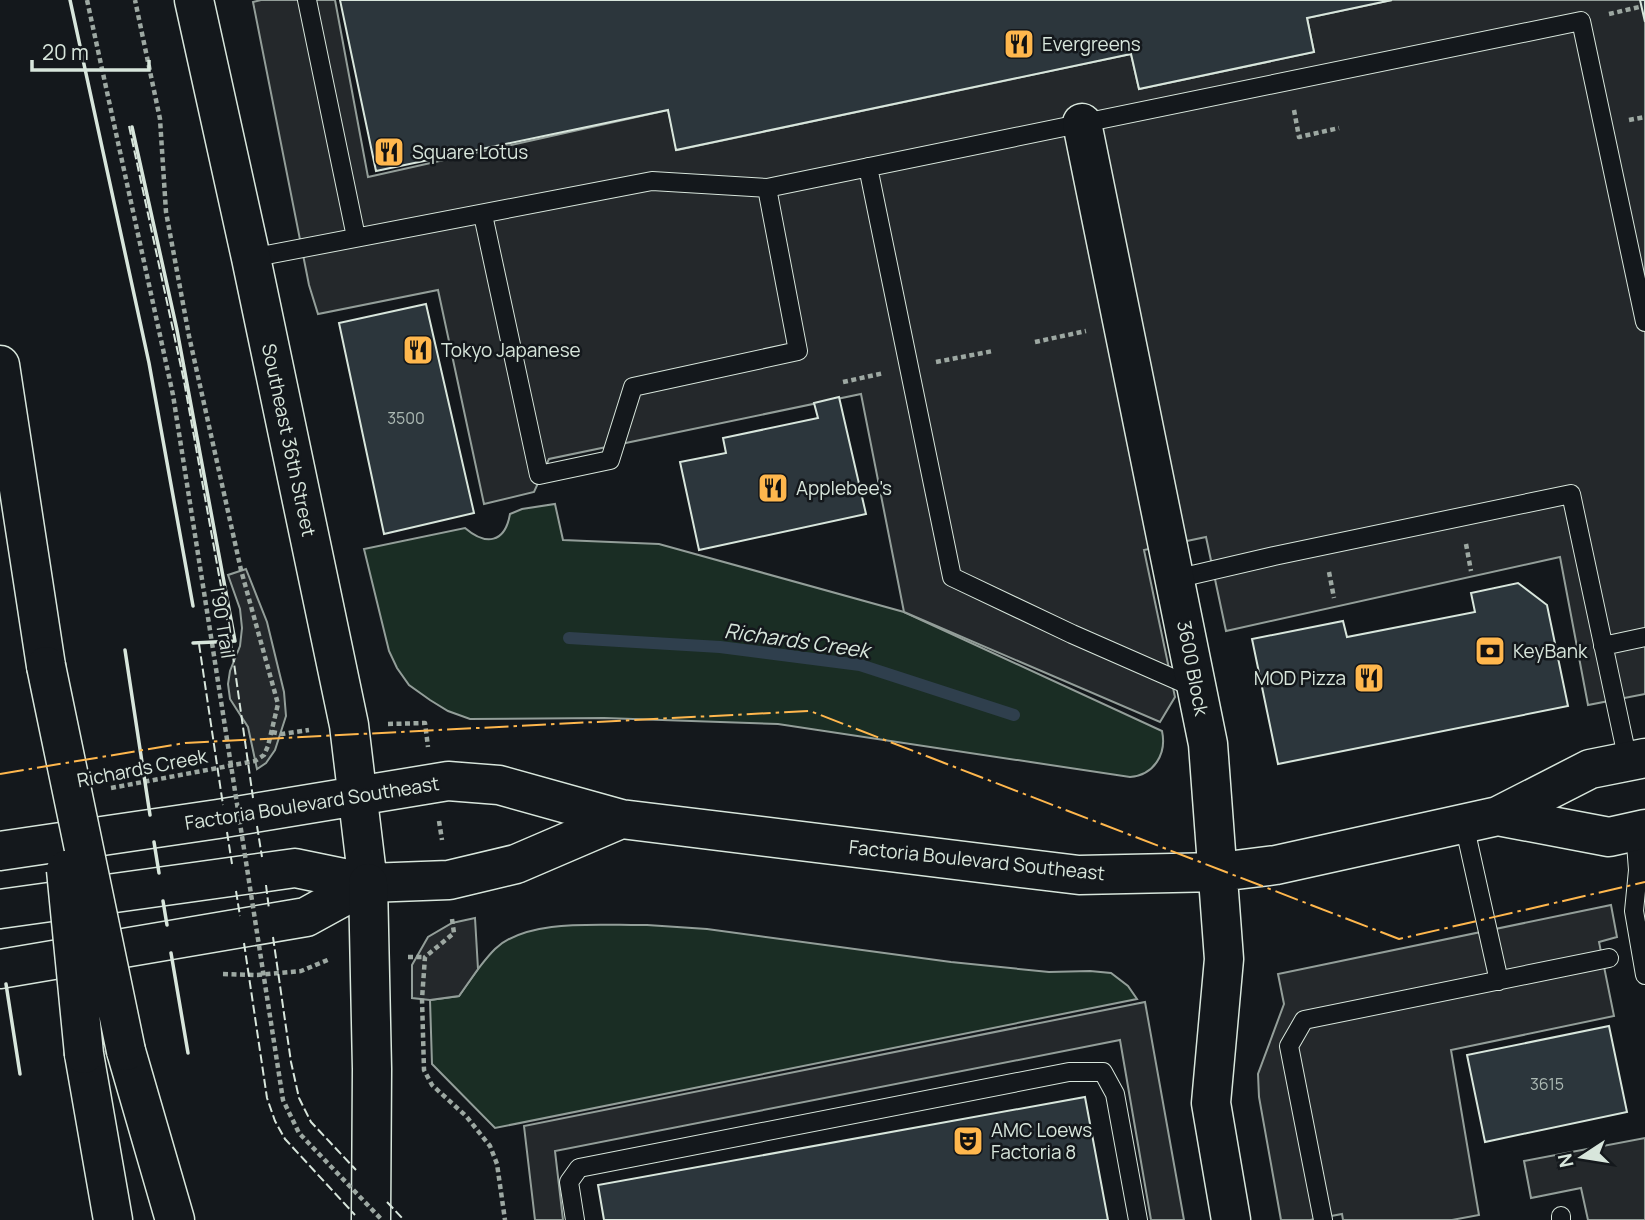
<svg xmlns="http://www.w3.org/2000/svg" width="1645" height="1220" font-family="Manrope,sans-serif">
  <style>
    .green { fill: #1a2d24; stroke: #939e99; stroke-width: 2 }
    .parking { fill: #24282b; stroke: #939e99; stroke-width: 2 }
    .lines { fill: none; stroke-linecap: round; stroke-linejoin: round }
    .stream { stroke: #2f3f4d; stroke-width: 12 }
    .building { fill: #2c363c; stroke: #d8e6dc; stroke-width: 2 }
    .lane-casing { stroke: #d8e6dc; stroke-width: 20 }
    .secondary-casing { stroke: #d8e6dc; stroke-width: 41 }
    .highway-casing { stroke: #d8e6dc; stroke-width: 41 }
    .path { stroke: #9da8a2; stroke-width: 4.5; stroke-dasharray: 5 3.5; stroke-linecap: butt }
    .lane { stroke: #14181c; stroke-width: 18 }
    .secondary { stroke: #14181c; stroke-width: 38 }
    .highway { stroke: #14181c; stroke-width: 38 }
    .highway-bridge-casing { stroke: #d8e6dc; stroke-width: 41; stroke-linecap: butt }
    .path-bridge { stroke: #9da8a2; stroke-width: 4.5; stroke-dasharray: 5 3.5; stroke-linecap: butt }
    .highway-bridge { stroke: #14181c; stroke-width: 38 }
    .fence { stroke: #d8e6dc; stroke-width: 2; stroke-dasharray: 9 3.5; stroke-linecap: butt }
    .wall { stroke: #d8e6dc; stroke-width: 3.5 }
    .power { stroke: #ffb74d; stroke-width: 2; stroke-dasharray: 24 5 3.5 5; stroke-linecap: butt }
    .labels { text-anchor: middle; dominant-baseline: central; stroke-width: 5; stroke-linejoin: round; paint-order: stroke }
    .number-label { font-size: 16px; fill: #adbab4 }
    .poi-label { font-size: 19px; fill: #d8e6dc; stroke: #14181c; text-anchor: start }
    .street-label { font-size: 19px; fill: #d8e6dc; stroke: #14181c }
    .water-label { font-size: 21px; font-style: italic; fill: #d8e6dc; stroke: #14181c }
  </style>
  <rect width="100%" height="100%" fill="#14181c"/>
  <path class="green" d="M555 504 563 540 659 544 904 612 1162 731C1167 754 1154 775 1130 777L778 724 604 718 470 719 448 711 430 700 409 685 397 668 389 651 364 549 465 528C486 546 505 543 510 514L522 509Z
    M647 925 707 929 951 962 1049 972 1090 971 1111 973 1128 986 1137 999 495 1128 432 1064 430 1000 459 996C470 980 481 963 495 949 528 917 605 926 647 925Z"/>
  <path class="parking" d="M261 0H335L368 177 668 110 677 150 1131 54 1139 89 1314 52 1307 18 1392 0H1641L1645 17V694L1588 705 1560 557 1226 631 1206 537 1144 550 1175 697 1160 722 904 612 861 394 549 459 534 492 484 504 438 290 318 314 309 285 253 2Z
    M246 569 267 622 284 692 286 716 275 750 266 763 257 769 248 727 230 699 228 684 230 671 240 646 242 628 240 609 228 575Z
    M1611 905 1617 937 1599 942 1614 1016 1451 1050 1479 1215 1452 1220H1343L1342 1214 1310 1220H1281L1259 1097 1258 1074 1284 1004 1278 974Z
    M475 918 478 969 459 996 430 1000 412 998V965L428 937 452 923Z
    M1145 1002 1184 1220H1151L1120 1040 555 1151 563 1220H535L524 1126Z
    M1645 1138V1220H1588L1581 1188 1531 1198 1524 1161Z"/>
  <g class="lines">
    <path class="stream" d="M569 638 720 647 860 665 1014 715"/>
  </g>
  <path class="building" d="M340 0H1392L1307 18 1314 52 1139 89 1131 54 676 150 668 110 376 171Z
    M1640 0H1645V22Z
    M426 304 474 513 384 534 339 323Z
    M839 397 866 514 699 550 680 462 726 453 723 438 818 418 814 403Z
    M1518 583 1547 605 1568 706 1278 764 1252 639 1343 621 1347 637 1475 612 1471 593Z
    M1609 1026 1627 1112 1485 1142 1467 1055Z
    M1085 1097 1108 1220H604L598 1185Z"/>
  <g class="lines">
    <g class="lane-casing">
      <path id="lane" d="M307 0 356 237
        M868 167 952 577 1072 634 1195 688
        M483 215 539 475 610 460 633 387 798 351 767 188
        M251 258 652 181 767 188 1581 21 1645 322
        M1175 579 1274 556 1571 494 1628 761
        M1603 646 1645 637
        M1464 824 1499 981
        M1635 831 1638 870 1634 911 1645 975
        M575 1220 569 1182 579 1168 1069 1072H1103L1115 1094 1138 1220
        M1323 1220 1289 1046 1304 1020 1609 958
        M1561 1220V1216"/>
    </g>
    <g class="secondary-casing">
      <path id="secondary" d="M194 0 251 258 349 725 368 883
        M1082 123 1208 744 1224 959 1211 1103 1231 1220
        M1498 816 1609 837 1645 829
        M0 851 218 819 448 781 499 785 621 819 1079 875 1219 872 1276 865 1498 816 1590 769 1645 758
        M0 909 295 868 368 883 449 880 516 864 621 819
        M0 969 306 917 368 883"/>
    </g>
    <g class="highway-casing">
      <path id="highway" d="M0 365 46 666
        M368 883 372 1069 371 1220
        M126 1051 175 1220
        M84 1054 113 1220"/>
    </g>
    <path class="path" d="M87 0 173 395 212 643
      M1609 14 1639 7
      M1294 110 1299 137 1339 128
      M1629 120 1645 117
      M1035 342 1086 331
      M936 362 993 351
      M843 382 884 373
      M1466 544 1471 571
      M1329 572 1334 598
      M388 724 425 723 428 747
      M272 732 282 734 309 730
      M111 788 255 761 264 755 268 746 278 704 241 570 189 336 166 212 160 119 135 0
      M439 821 442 840
      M452 919 454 933 425 957 422 999 424 1070 432 1085 466 1116 490 1146 497 1164 505 1220
      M408 957H425
      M223 974 257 975 301 971 330 959"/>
    <use href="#lane" class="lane"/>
    <use href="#secondary" class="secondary"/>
    <use href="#highway" class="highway"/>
    <g class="highway-bridge-casing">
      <path id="highway-bridge" d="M46 666 126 1051
        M66 870 84 1054"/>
    </g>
    <path class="path-bridge" d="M212 643 283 1100 299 1133 382 1220"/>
    <use href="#highway-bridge" class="highway-bridge"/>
    <path class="fence" d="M129 126 184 381 231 642 253 798
      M199 644 223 805
      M257 826 262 857
      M227 832 232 864
      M266 885 269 909
      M236 891 240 916
      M273 937 291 1062 299 1098 311 1122 356 1170
      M244 943 267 1098 275 1121 285 1139 355 1215
      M387 1202 404 1220"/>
    <path class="wall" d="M70 0 149 363 193 606
      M132 127 177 330 235 641 193 643
      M125 650 150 815
      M154 842 159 873
      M163 901 167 925
      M171 953 188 1053
      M6 984 20 1074"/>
    <path class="power" d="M0 774 185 743 810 711 1399 939 1645 882"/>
  </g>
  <defs>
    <g id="restaurant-square" transform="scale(1.575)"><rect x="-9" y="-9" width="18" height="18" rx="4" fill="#ffb74d" stroke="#14181c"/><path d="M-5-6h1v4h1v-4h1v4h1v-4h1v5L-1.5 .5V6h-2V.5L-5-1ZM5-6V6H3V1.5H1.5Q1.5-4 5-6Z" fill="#111"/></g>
    <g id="bank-square" transform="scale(1.575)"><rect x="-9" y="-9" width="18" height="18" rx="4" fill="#ffb74d" stroke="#14181c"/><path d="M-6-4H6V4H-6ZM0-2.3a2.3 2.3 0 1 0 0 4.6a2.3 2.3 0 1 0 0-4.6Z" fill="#111"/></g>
    <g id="theatre-square" transform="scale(1.575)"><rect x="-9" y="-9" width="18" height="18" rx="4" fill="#ffb74d" stroke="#14181c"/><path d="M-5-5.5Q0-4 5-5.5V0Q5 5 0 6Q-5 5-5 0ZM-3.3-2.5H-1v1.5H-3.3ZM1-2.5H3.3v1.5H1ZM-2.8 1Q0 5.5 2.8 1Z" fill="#111"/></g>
  </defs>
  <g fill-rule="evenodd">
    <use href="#restaurant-square" x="1019" y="44"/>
    <use href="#restaurant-square" x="389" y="152"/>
    <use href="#restaurant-square" x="418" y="350"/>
    <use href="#restaurant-square" x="773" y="488"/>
    <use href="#bank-square" x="1490" y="651"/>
    <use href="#restaurant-square" x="1369" y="678"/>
    <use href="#theatre-square" x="968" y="1141"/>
  </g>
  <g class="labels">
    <g class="number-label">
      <text x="406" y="418">3500</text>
      <text x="1547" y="1084">3615</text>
    </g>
    <g class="poi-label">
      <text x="1042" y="44">Evergreens</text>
      <text x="412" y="152">Square Lotus</text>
      <text x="441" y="350">Tokyo Japanese</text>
      <text x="796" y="488">Applebee's</text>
      <text x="1513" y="651">KeyBank</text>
      <text x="1346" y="678" text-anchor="end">MOD Pizza</text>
      <text x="991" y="1130">AMC Loews<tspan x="991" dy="22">Factoria 8</tspan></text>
    </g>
    <g class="street-label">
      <text transform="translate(289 440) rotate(78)">Southeast 36th Street</text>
      <text transform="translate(223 623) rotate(81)">I 90 Trail</text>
      <text transform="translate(1193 668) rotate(79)">3600 Block</text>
      <text transform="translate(142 768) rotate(-11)">Richards Creek</text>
      <text transform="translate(312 803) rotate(-9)">Factoria Boulevard Southeast</text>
      <text transform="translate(977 860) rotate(6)">Factoria Boulevard Southeast</text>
    </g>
    <g class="water-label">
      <text transform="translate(797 640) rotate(8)">Richards Creek</text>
    </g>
  </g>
  <g transform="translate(1582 1157) rotate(258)" stroke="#14181c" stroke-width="5" paint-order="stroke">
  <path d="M0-5L12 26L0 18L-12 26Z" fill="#d8e6dc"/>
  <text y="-10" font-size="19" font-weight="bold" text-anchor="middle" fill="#d8e6dc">N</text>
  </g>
  <path d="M32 60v10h117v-10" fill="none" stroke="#d8e6dc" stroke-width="3.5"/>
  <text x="42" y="60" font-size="21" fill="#d8e6dc" stroke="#14181c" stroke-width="5" paint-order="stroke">20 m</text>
</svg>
